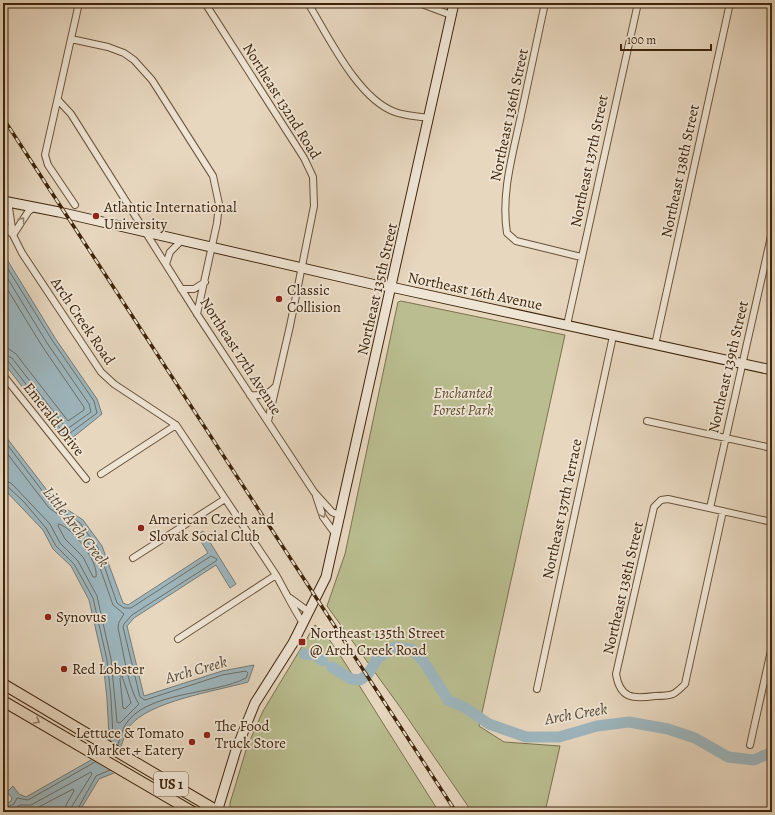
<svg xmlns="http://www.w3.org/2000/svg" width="775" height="815" font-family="Alegreya,serif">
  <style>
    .green { fill: #b9bd8f; stroke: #7c714d }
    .water { fill: #9db6be; stroke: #777c76 }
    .pier { fill: #e7d7bf }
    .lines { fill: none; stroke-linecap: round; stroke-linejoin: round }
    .shore { stroke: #6e6e64; stroke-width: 1 }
    .river { stroke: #9db6be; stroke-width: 11 }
    .street-casing { stroke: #695238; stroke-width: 8 }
    .secondary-casing { stroke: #3f250b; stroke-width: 11 }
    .primary-casing { stroke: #3f250b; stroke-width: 12 }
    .street { stroke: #efe5d5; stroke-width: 6 }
    .secondary { stroke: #efe5d5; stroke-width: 9 }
    .primary { stroke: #e7d7bf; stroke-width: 10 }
    .rail-casing { stroke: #3f250b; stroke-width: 3.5 }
    .rail { stroke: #efe5d5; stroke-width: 2; stroke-dasharray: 6; stroke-linecap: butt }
    .oneway { stroke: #978570 }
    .oneway2 { stroke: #937e65 }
    .poi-dot { fill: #8f2418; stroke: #efe5d5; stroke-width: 1.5 }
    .labels { text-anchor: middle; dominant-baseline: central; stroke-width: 3.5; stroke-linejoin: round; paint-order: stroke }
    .shield { fill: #efe5d5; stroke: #745f48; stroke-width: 1 }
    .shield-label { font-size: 14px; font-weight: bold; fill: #3f250b }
    .street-label { font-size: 15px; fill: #3f250b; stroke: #efe5d5 }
    .poi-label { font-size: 15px; fill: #3f250b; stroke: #efe5d5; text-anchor: start }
    .park-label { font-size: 15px; font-style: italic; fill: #5e4b2c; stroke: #efe5d5 }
    .water-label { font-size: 16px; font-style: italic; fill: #564938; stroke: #efe5d5 }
  </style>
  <rect width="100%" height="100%" fill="#e7d7bf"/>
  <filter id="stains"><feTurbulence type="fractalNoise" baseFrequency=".005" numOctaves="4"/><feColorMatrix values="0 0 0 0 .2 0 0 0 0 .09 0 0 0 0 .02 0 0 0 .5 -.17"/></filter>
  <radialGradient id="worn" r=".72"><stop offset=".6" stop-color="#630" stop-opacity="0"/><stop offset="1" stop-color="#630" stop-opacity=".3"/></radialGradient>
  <path class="green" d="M401 301 565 335 479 726 504 742 560 746 545 812H472L400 707 327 606 345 554 396 311 398 302Z
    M315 625 324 632 340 655 439 812H234L230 808V803L247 747 263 711Z"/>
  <path class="water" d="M3 253 55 338 97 399 102 414 66 443 3 362Z
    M3 433 56 502 83 520 102 546 123 603 128 605 208 553 197 535 203 531 236 584 230 588 216 565 134 618 127 626 144 696 222 671 254 665 248 682C217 691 148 701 129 727 123 735 117 762 114 773L99 779 79 812H3V806L11 801 12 798 7 792 13 786 19 794 26 797 91 760 109 736 107 699 103 661 89 600 71 566 53 549 43 530 3 488Z"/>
  <path class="pier" d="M105 737 124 748 115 774 91 759Z"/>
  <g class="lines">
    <path class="shore" d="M3 261 52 340 94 401 97 413 66 436 8 361 3 360
      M3 271 47 343 89 404 91 412 67 429 12 358 3 354
      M3 282 42 346 84 407V410L68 421 16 354 9 349 3 348
      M3 439 53 505 80 523 98 548 117 603 124 608H131L211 556 217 559 216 561 132 615 124 624 123 627 140 697 145 700 222 675 246 671 248 673 246 678C214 695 146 691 125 725 122 731 120 739 118 745
      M3 448 49 508 77 527 83 536 94 551 113 605 124 614 119 622 118 628C123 649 128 688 139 704L120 723 117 722 111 659 97 596 78 561 60 543 50 524 11 483 3 480
      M3 485 7 486 24 502 46 528 56 546 74 564 93 598 107 660 111 698 113 736 110 741
      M59 524C73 528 99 562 96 577H93L83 557 65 539 58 526Z
      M122 676 131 703 125 709 123 708 120 679Z
      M3 809 14 804 17 798 28 800 95 762
      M10 812 20 805H31L91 772 92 774 72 806 71 812
      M21 812 33 810 73 789 74 791 66 805 65 812
      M76 812 96 776 110 770"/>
    <path class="river" d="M304 654 315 655 323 661
      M332 667 351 679 360 680 368 674 378 658 395 647 412 649 424 662 448 700 464 707 489 724 526 737H559L597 726 629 722 668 729 695 738 728 757 754 760 772 752"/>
    <g class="street-casing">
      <path id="street" d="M205 3 304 158 313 177 314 206 290 326 268 421
        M308 3C328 36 358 99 395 112 405 116 418 116 429 118
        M419 3 451 15
        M545 3C537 42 528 81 520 120 512 157 501 195 507 233L516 241 581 257
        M71 39 108 47 124 53 134 60 152 80 213 176 219 204 217 223 197 314
        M58 100 71 114 199 317 314 492 332 512 341 516
        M8 201 13 235 22 253 101 372 114 384 176 425 276 575C285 591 293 608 303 623
        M75 205 48 165 45 155 79 3
        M3 224 13 235
        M13 235 28 212 34 207
        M166 264 170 252 181 241
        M181 289H194L205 282
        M567 325 638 3
        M655 345 730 3
        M3 375 86 479
        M250 395C262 396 268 395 276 386
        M647 421 772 448
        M101 474 176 425
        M316 496 323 517 336 535
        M710 508 772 232
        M723 511 685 684C682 687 677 692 673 694 668 696 660 696 655 696 633 699 620 699 616 674L654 507 661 500 668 499 772 522
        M133 558 225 499
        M290 598 309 612
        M178 639 276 575
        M537 689 613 336
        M750 745 772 646"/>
    </g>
    <g class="secondary-casing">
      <path id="secondary" d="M3 201 59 212 376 285 391 287 772 370
        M217 812 236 750 255 703 293 643 326 577 454 3"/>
    </g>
    <g class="primary-casing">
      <path id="primary" d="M3 684 219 812
        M3 701 193 812"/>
    </g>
    <use href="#street" class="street"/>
    <use href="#secondary" class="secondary"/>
    <use href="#primary" class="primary"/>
    <g class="rail-casing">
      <path id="rail" d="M3 118 456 812"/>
    </g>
    <use href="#rail" class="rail"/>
  </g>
  <defs><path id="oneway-chevron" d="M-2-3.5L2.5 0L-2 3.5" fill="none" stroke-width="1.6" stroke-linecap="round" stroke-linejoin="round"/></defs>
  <g class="oneway">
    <use href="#oneway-chevron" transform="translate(22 220) rotate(-54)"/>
    <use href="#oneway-chevron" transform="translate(323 515) rotate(66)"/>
  </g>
  <use class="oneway2" href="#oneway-chevron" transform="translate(37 721) rotate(30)"/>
  <g class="poi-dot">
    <circle cx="96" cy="216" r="4"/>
    <circle cx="279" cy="299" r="4"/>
    <circle cx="141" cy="528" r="4"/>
    <circle cx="48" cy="617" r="4"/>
    <rect x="298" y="638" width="8" height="8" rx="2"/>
    <circle cx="64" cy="669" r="4"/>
    <circle cx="207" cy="735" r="4"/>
    <circle cx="192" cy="742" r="4"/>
  </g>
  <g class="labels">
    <rect class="shield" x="154" y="772" width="34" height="24" rx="3"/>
    <g class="shield-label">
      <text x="171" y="784">US 1</text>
    </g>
    <g class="street-label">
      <text transform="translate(282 101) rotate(58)">Northeast 132nd Road</text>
      <text transform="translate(509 115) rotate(-78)">Northeast 136th Street</text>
      <text transform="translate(589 161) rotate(-78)">Northeast 137th Street</text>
      <text transform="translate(680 171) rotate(-78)">Northeast 138th Street</text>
      <text transform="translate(377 289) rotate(-77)">Northeast 135th Street</text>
      <text transform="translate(475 291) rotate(12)">Northeast 16th Avenue</text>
      <text transform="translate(83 321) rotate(56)">Arch Creek Road</text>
      <text transform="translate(241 356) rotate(57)">Northeast 17th Avenue</text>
      <text transform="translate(728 367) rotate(-77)">Northeast 139th Street</text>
      <text transform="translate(54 419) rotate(52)">Emerald Drive</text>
      <text transform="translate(562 509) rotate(-78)">Northeast 137th Terrace</text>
      <text transform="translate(623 588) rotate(-77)">Northeast 138th Street</text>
    </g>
    <g class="poi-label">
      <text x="104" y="207">Atlantic International<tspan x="104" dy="17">University</tspan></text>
      <text x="287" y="290">Classic<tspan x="287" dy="17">Collision</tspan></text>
      <text x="149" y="519">American Czech and<tspan x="149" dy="17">Slovak Social Club</tspan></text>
      <text x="56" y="617">Synovus</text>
      <text x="310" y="633">Northeast 135th Street<tspan x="310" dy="17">@ Arch Creek Road</tspan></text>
      <text x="72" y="669">Red Lobster</text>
      <text x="215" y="726">The Food<tspan x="215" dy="17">Truck Store</tspan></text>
      <text x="184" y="733" text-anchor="end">Lettuce &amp; Tomato<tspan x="184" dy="17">Market + Eatery</tspan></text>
    </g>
    <g class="park-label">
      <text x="463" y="393">Enchanted<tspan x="463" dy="17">Forest Park</tspan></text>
    </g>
    <g class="water-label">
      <text transform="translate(76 527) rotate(52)">Little Arch Creek</text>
      <text transform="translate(196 670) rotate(-16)">Arch Creek</text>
      <text transform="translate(576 714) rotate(-10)">Arch Creek</text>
    </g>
  </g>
  <rect width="775" height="815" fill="none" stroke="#e7d7bf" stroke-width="16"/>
  <rect x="4" y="4" width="767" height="807" fill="none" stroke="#3f250b" stroke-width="2"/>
  <rect x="8" y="8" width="759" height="799" fill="none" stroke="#3f250b"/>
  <path d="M621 44v6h90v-6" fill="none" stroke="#3f250b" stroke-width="2"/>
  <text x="627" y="44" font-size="12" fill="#3f250b" stroke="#efe5d5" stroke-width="3" paint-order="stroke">100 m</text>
  <rect width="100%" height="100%" filter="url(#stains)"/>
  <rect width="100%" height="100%" fill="url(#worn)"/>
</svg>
